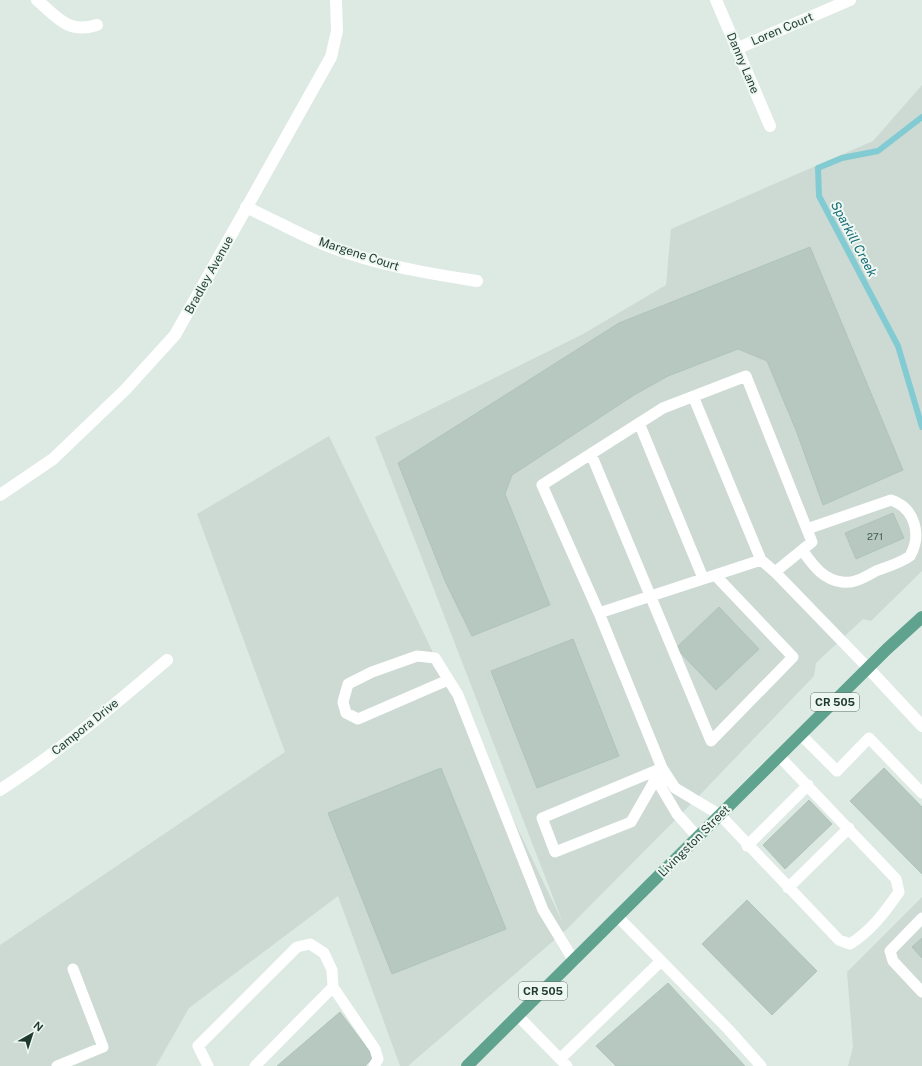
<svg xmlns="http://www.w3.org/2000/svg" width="922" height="1066" font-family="'Public Sans',sans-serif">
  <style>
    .built { fill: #ccdad3 }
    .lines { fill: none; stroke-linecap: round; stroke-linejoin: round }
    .stream { stroke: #82cbd3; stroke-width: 6 }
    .building { fill: #b6c8bf; stroke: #b0c4ba }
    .service { stroke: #fff; stroke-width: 11 }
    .minor { stroke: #fff; stroke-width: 12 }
    .primary { stroke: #5fa28d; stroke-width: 12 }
    .labels { text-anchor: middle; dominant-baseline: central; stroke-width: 4; stroke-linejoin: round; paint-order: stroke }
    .number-label { font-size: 10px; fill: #445e54 }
    .shield { fill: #eef7f2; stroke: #5c736b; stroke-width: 1 }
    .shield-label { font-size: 11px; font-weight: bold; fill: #1e3a31 }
    .street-label { font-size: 12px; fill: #1e3a31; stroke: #eef7f2 }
    .water-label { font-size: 13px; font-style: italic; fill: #166e78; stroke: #eef7f2 }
  </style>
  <rect width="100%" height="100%" fill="#ddeae4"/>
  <path class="built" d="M922 85V571L871 621 863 619 816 663 814 676 695 800 566 930 408 1066H400L338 896 189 1008 156 1066H0V945L285 752 197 514 329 436 563 923 375 437 583 334 666 285 671 229 873 141Z
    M922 897V1066H848L853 1047 847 972Z"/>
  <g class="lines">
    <path class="stream" d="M922 117 878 151 842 158 818 168 819 196 898 346 922 427"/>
  </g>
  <path class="building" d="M810 247 903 470 823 505 796 430 767 361 738 349 668 376 634 395 512 475 505 494 550 605 472 636 446 583 398 463 619 323Z
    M893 513 904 538 856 559 845 533Z
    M719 607 759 649 716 690 676 648Z
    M573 639 619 756 537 788 491 671Z
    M441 768 506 929 392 974 328 813Z
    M884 768 922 807V874L850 801Z
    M809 800 832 824 785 869 763 845Z
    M747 900 817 971 772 1015 702 944Z
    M922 938V958L912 947Z
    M668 983 745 1066H616L596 1046Z
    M340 1012 374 1057 365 1066H277Z"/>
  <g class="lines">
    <path class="service" d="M693 396 761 560
      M639 423 703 578
      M591 454 711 741 793 657 715 575
      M802 550C813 565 822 579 842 582 854 584 865 577 876 571 886 567 901 563 910 556 922 535 915 508 891 500L807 529
      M599 613 542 485 663 408 746 376 812 542 775 572
      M448 680 358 719 346 713 343 702 348 684 372 672 417 656 435 658 458 695 543 910 574 961
      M801 735 837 771 869 738 922 793
      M779 756 896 879 899 892C885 912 871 931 850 944L839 940 720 815 675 788 662 768 599 613 761 560 775 572 868 668
      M662 768 631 822 555 852 542 818Z
      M662 771 661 787 677 814 695 834 694 841
      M747 846 808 785
      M788 888 849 828
      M618 917 728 1029 761 1066
      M922 918 890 951 893 961 922 992
      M518 1016 567 1066
      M560 1059 661 961
      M57 1066 103 1047 73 969
      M208 1066 198 1046 297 947 310 944 324 953 332 970 333 987 375 1049 378 1059 374 1066
      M255 1066 333 987"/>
    <path class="minor" d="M37 0C58 18 68 34 97 25
      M716 0 770 126
      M736 49 850 0
      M246 207C272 219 297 233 323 244 372 264 425 273 477 281
      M0 495 53 459 125 390 175 335 331 57 337 31 336 0
      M868 668 922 726
      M0 790C60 751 113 706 167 660"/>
    <path class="primary" d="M467 1066 887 649 922 617"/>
  </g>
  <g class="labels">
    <g class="number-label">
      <text x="875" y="536">271</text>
    </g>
    <g class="shield">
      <rect x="811" y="693" width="48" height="18" rx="3"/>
      <rect x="519" y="982" width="48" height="18" rx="3"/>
    </g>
    <g class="shield-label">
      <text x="835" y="702">CR 505</text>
      <text x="543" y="991">CR 505</text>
    </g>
    <g class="street-label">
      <text transform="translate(782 29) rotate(-23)">Loren Court</text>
      <text transform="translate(743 63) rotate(67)">Danny Lane</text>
      <text transform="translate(359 254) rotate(18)">Margene Court</text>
      <text transform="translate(209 275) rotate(-61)">Bradley Avenue</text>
      <text transform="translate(85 727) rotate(-39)">Campora Drive</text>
      <text transform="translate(694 841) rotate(-45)">Livingston Street</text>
    </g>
    <g class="water-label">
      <text transform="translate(854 239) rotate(62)">Sparkill Creek</text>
    </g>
  </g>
  <g transform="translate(32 1034) rotate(39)" stroke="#eef7f2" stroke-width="3" paint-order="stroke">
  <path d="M0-3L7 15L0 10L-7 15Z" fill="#1e3a31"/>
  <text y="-6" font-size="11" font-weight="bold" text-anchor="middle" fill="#1e3a31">N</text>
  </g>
</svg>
